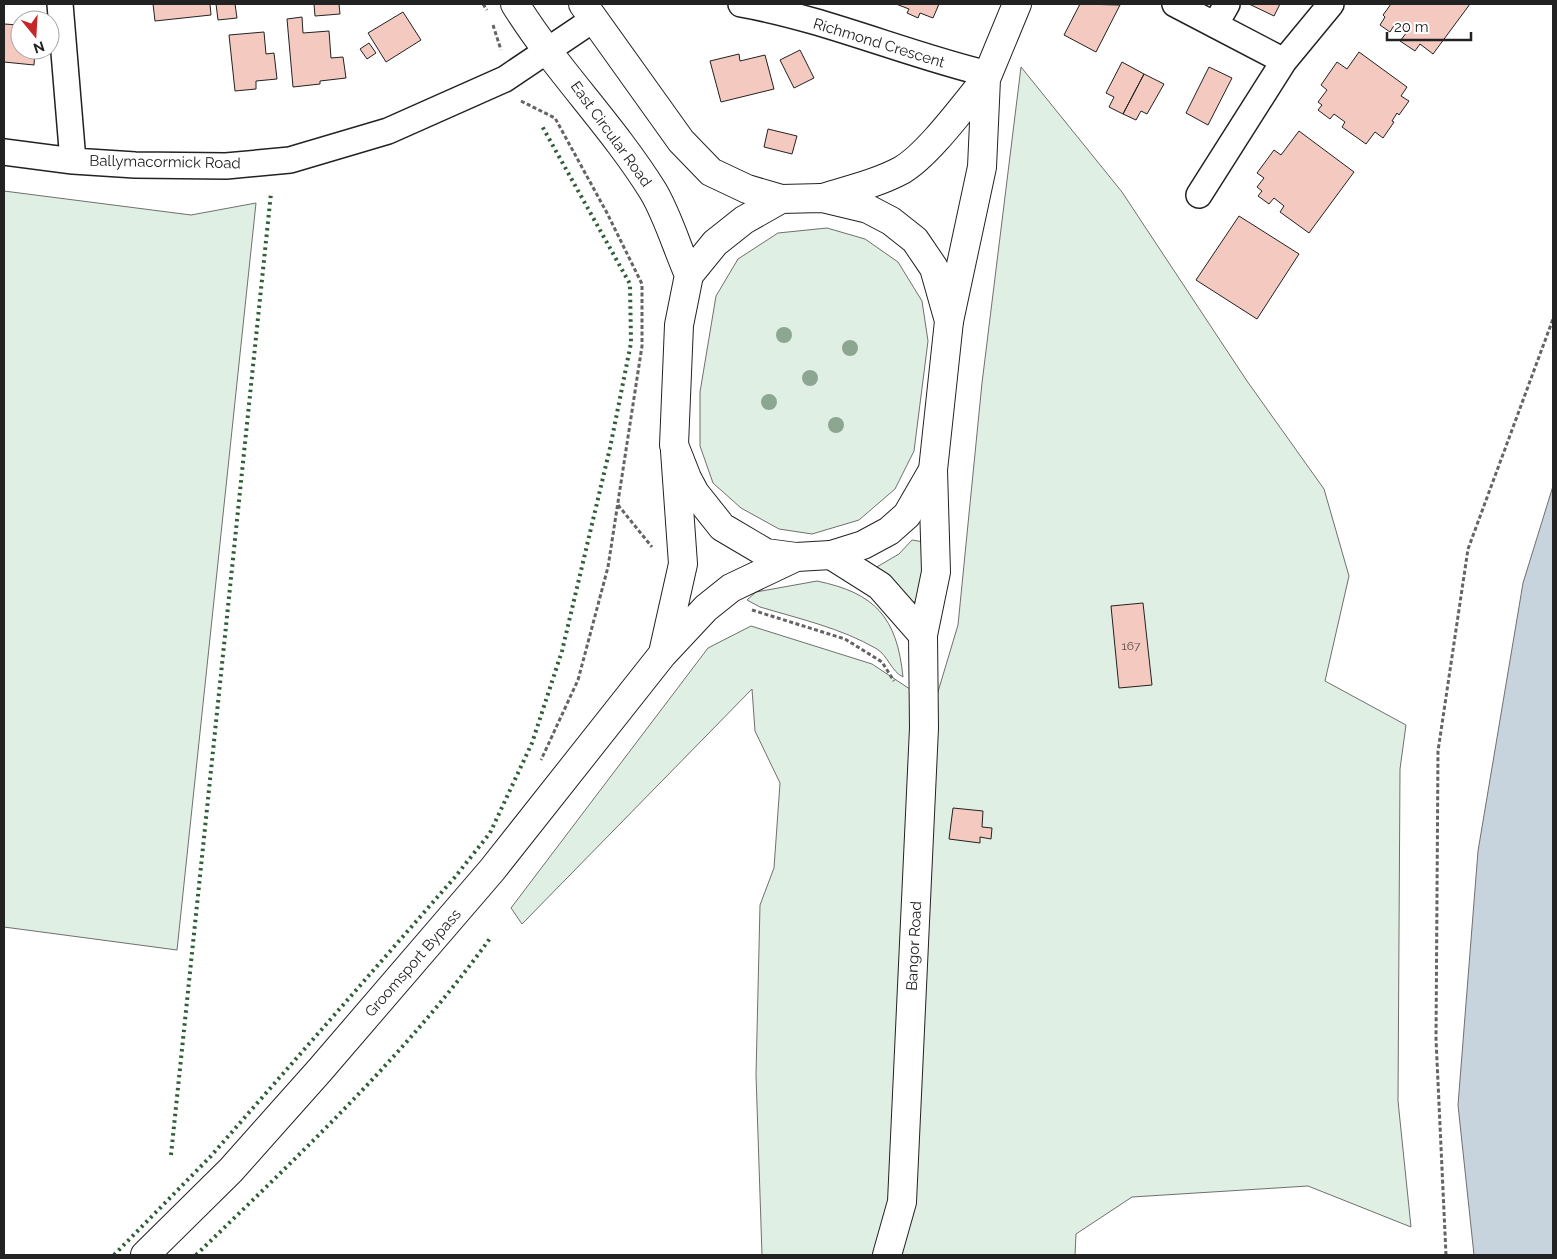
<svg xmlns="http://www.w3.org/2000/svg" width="1557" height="1259" font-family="Raleway,sans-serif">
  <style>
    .green { fill: #e0efe3; stroke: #6f6f6f }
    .water { fill: #c7d3dd; stroke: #6f6f6f }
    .building { fill: #f3c9c0; stroke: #222 }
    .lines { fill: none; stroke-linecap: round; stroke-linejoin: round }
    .street-casing { stroke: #222; stroke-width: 28 }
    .secondary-casing { stroke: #222; stroke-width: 30 }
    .primary-casing { stroke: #222; stroke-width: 30 }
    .highway-casing { stroke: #222; stroke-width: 30 }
    .path { stroke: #646464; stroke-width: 3; stroke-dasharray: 4 2.5; stroke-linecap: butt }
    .street { stroke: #fff; stroke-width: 25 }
    .secondary { stroke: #fff; stroke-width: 28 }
    .primary { stroke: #fff; stroke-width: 28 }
    .highway { stroke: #fff; stroke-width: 28 }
    .hedge { stroke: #2f5e38; stroke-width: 4; stroke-dasharray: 2.5 4; stroke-linecap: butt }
    .tree { fill: #8da692 }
    .labels { text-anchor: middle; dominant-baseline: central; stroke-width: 4; stroke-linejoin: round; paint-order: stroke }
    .number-label { font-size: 12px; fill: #564c4a }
    .street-label { font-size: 15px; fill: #222; stroke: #fff }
  </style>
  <rect width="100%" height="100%" fill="#fff"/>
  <path class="green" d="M1021 67 1122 192 1247 381 1324 489 1349 576 1325 681 1406 725 1400 769 1398 1101 1411 1227 1308 1186 1132 1197 1076 1234 1075 1255H762L756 1075 760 905 774 868 780 783 755 731 752 689 522 924 511 908 708 648 751 626 872 664 934 705 958 625 982 383Z
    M4 191 191 215 256 203 177 950 4 927Z
    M827 228 865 239 898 262 922 301 928 341 914 451 895 489 859 520 812 534 779 529 741 508 713 483 700 446V392L716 296 738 259 778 233Z
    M912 540 924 542V598L909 604 875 568 899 554Z
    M817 581C875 593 897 617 903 677 891 671 888 656 877 649 841 628 800 619 760 607L747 600 756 592Z"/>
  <path class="water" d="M1553 486V1255H1474L1458 1105 1478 851 1523 583Z"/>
  <path class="building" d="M153 4H210L211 15 155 21Z
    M216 4H235L237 18 218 20Z
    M314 4H339L340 14 315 16Z
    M896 4H939L933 18 920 13 918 18 907 13 909 9Z
    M1080 4 1120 5 1096 52 1064 35Z
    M1249 4H1280L1274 16Z
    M1391 4H1470L1433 54 1420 44 1415 51 1400 41 1407 32 1395 24 1390 32 1380 25 1385 17 1383 15Z
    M403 12 421 40 386 62 368 33Z
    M302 17 303 33 329 31 331 58 343 57 346 78 320 81V84L293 87 287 19Z
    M4 24 20 25V50H35L34 65 4 62Z
    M264 32 266 54 274 53 277 79 256 81V89L235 91 229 35Z
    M369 43 376 53 367 59 360 49Z
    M800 50 814 78 794 88 780 60Z
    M1359 52 1407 87 1401 96 1409 101 1399 115 1397 113 1392 121 1394 122 1383 138 1375 132 1366 144 1342 127 1345 122 1334 114 1330 119 1318 110 1322 105 1318 102 1327 90 1321 85 1337 62 1347 69Z
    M739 54 740 61 765 55 774 89 721 102 710 61Z
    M1122 62 1144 74 1123 114 1109 107 1114 97 1106 93Z
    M1209 67 1232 78 1208 125 1186 113Z
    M1144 74 1164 84 1147 114 1141 111 1136 120 1123 114Z
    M768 129 797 136 792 154 764 147Z
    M1299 131 1354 172 1309 233 1280 212 1284 206 1274 198 1269 204 1258 196 1262 191 1257 187 1264 178 1257 173 1274 150 1281 155Z
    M1239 216 1299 254 1257 319 1196 280Z
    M1143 603 1152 685 1119 688 1111 606Z
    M953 808 983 811 982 827 992 828 991 839 980 837V843L949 839Z"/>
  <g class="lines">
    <g class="street-casing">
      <path id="street" d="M60 4 73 161
        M741 4C826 19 905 54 988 74
        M1175 4 1284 61
        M1215 25 1227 4
        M4 152 73 161 135 165 226 166 290 160 388 131 505 79 594 19
        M1199 195 1284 61 1331 4"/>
    </g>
    <g class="secondary-casing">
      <path id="secondary" d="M822 198C849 190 878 183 902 170 929 154 965 104 986 79
        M949 321 982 167 986 79 1017 4
        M831 555 880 586 923 635
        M887 1255 902 1202 924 728 923 635 936 572 933 470"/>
    </g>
    <g class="primary-casing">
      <path id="primary" d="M663 653 683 564 675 451
        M145 1255 231 1170 320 1070 492 870 662 655 706 608 731 588 796 557"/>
    </g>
    <g class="highway-casing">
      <path id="highway" d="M515 4C556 70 612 125 653 191 668 216 677 248 689 275
        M583 4 681 141 711 172 747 189 781 199
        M822 198 868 209 891 221 915 240 934 268 949 321 933 470 907 515 889 531 863 545 831 555 796 557 766 553 722 527 695 493 687 478 674 445 679 325 689 275 715 243 744 220 781 199Z"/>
    </g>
    <path class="path" d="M483 4 487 10
      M493 25 501 50
      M521 101 555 118 607 213 642 284V346L608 567 578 680 541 760
      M618 505 652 547
      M752 610 845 639 882 662 894 681
      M1446 1255 1436 1039 1438 751 1468 549 1553 319"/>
    <use href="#street" class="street"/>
    <use href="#secondary" class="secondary"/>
    <use href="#primary" class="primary"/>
    <use href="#highway" class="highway"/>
    <path class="hedge" d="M171 1155 271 193
      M114 1255 211 1156 455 877 490 833 532 743 562 651 610 448 631 343 630 284 542 126
      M196 1255C299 1155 406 1055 491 937"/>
  </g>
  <g class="tree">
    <circle cx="784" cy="335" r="8"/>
    <circle cx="850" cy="348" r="8"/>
    <circle cx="810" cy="378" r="8"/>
    <circle cx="769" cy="402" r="8"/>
    <circle cx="836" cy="425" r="8"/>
  </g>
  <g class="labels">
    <g class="number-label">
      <text x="1131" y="646">167</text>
    </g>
    <g class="street-label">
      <text transform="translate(879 43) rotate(17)">Richmond Crescent</text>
      <text transform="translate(611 134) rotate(54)">East Circular Road</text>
      <text transform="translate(165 162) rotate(1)">Ballymacormick Road</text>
      <text transform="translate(914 946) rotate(-87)">Bangor Road</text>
      <text transform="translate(413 963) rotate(-49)">Groomsport Bypass</text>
    </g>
  </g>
  <rect width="1557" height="1259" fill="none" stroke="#222222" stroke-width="10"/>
  <g transform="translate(35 35) rotate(162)"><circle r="24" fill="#ffffff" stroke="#a7a7a7"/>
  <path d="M0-4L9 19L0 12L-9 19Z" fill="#c62828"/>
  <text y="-8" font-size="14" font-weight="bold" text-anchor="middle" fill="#222222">N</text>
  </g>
  <path d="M1387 32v8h84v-8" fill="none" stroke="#222222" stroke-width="2.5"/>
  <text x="1394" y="32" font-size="15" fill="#222222" stroke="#ffffff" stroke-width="4" paint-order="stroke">20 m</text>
</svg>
